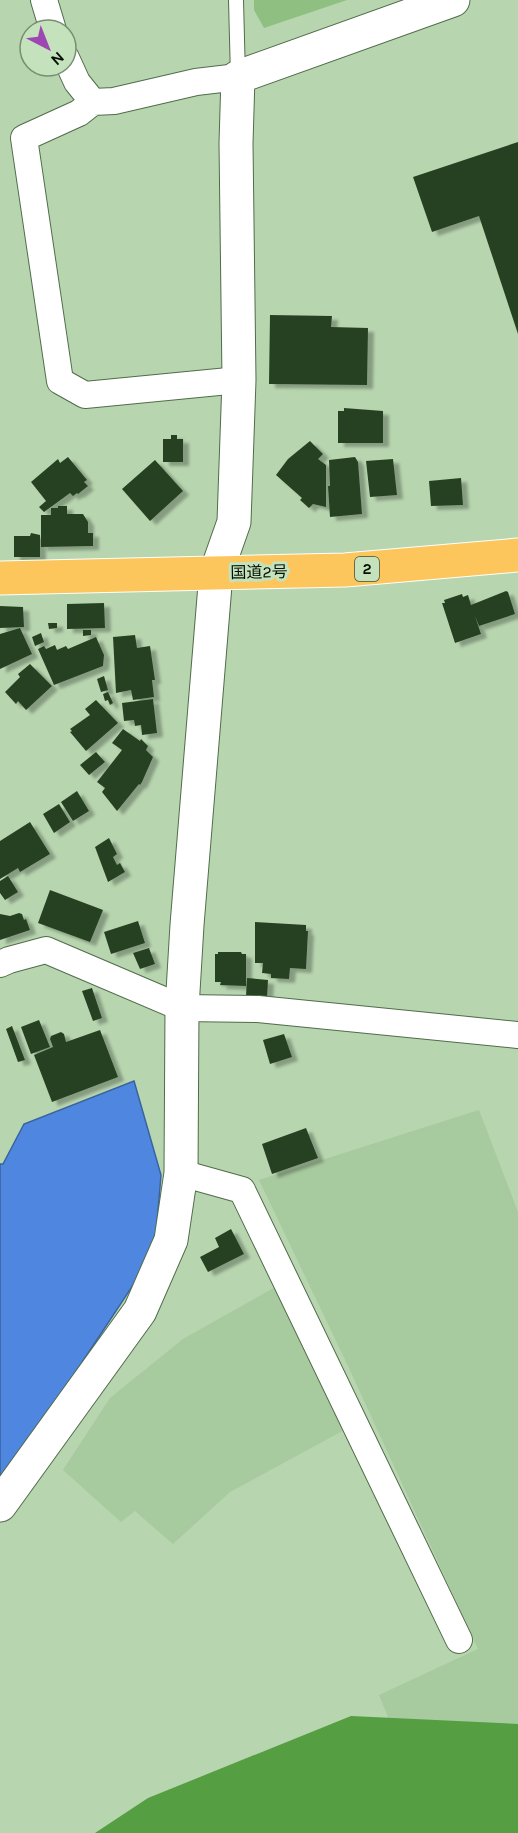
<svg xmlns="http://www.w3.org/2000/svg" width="518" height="1833" font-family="Karla,'Noto Sans JP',sans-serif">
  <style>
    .built { fill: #a8ca9f }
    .green { fill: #8fc082 }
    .forest { fill: #559e42 }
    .water { fill: #4f87e0; stroke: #39639e; stroke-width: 1.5 }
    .building { fill: #284121; filter: url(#shadow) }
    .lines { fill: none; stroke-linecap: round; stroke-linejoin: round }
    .service-casing { stroke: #516c4a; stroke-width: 16 }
    .minor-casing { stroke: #516c4a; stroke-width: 28 }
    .tertiary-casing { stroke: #516c4a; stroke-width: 35 }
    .trunk-casing { stroke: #fff; stroke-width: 35 }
    .service { stroke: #fff; stroke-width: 14 }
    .minor { stroke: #fff; stroke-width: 26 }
    .tertiary { stroke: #fff; stroke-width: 33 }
    .trunk { stroke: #fcc65c; stroke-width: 33 }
    .labels { text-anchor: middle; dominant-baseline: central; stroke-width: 6; stroke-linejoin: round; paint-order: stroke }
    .shield { fill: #c4e2bc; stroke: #3f4e3b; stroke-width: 1.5 }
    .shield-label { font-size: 15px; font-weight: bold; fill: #060f04 }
    .street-label { font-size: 16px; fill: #060f04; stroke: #c4e2bc }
  </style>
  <defs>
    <filter id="shadow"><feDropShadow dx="6" dy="4" stdDeviation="1.5" flood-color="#0004"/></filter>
  </defs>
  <rect width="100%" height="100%" fill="#b7d5af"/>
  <path class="built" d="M479 1110 518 1212V1725L409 1768 379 1695 478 1649 349 1368 259 1180Z
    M279 1285 346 1429 230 1492 173 1544 135 1511 121 1522 63 1470 110 1398 183 1339Z"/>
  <path class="green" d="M254 0H347L264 28 254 10Z"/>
  <path class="forest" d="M351 1716 518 1724V1833H95L148 1798Z"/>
  <path class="water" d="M134 1081 161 1175 156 1235 143 1270 50 1411 0 1479V1164H3L24 1124Z"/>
  <path class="building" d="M518 142V334L479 216 432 232 413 177Z
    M270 315 332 316 331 327 368 328 367 385 269 384Z
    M344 408 383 411V443H338V411H344Z
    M171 435H177V439H183V462H163V439H171Z
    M310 441 323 454 318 459 326 465V507L313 504 309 508 300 500 302 498 276 475 288 459Z
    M68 457 87 480 84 482 88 486 78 494 77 493 73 496 70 493 44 512 39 507 46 501 31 482 58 459 60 463Z
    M355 457 358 462 362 514 330 517 328 486H330L329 460Z
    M393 459 397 495 370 497 366 461Z
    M155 460 183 491 150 521 122 489Z
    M461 478 463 505 431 506 429 481Z
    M58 506H67V514H83L88 522V533H93V546L41 547V515H51V508H58Z
    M31 533 40 535V557H14V536H30Z
    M506 591 508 592 515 614 479 626 475 616 481 634 455 643 442 603H445L444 600 462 594 463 597 468 595 471 605Z
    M104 603 105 628 67 629V604Z
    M0 606 23 607 24 627 0 628Z
    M48 623H57V628L49 629Z
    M20 628 32 654 0 669V634Z
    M83 630H91V635L83 636Z
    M41 633 44 642 35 646 32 637Z
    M135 635 137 648 150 646 155 680H152L154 697 133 700 131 690 116 693 113 637Z
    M96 637 104 655 103 666 54 685 38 649 44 646 46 649 55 645 57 650 66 646 68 649Z
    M30 664 52 686 26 710 18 701 16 704 5 692 20 677 18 674Z
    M104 676 108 690 101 692 97 679Z
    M108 692 113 703 110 705 108 700 105 701 103 694Z
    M153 699 157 733 142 735 141 725 135 726 134 720 124 721 122 703Z
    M96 700 118 723 86 751 70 732 72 731 70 729 90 715 85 709Z
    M123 729 140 741 141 739 148 746 146 750 153 757 142 782 140 785 139 784 117 811 102 792 105 788 97 782 122 750 112 743Z
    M96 752 105 762 89 775 80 765Z
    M77 791 89 811 73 821 61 802Z
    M59 804 70 822 54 833 43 814Z
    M30 822 50 854 20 872 18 868 0 879V841Z
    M109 838 117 854 113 857 117 865 120 863 125 872 108 882 95 847Z
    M8 876 18 892 5 900 0 893V881Z
    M50 890 103 910 90 942 38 923Z
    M19 913 22 914 24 920 26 919 30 930 0 940V914L10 916Z
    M138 921 145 943 111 954 104 932Z
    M255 922 306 925V931H308L306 969 290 968 289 979 271 978V974L262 973 263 963H255Z
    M149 948 155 964 140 969 133 953Z
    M218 952H241L242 954H246V986L220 985 221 982H215V954H218Z
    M247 978 268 980 267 998 246 996Z
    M92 988 102 1018 93 1021 82 991Z
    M39 1020 50 1047 31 1054 21 1027Z
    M12 1026 25 1060 18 1062 6 1029Z
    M100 1030 118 1077 52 1102 34 1055 53 1047 50 1039 51 1036 61 1032 64 1034 66 1042Z
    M284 1034 292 1057 270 1064 263 1040Z
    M306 1128 318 1158 272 1174 262 1144Z
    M231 1229 244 1254 208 1272 200 1257 219 1247 215 1238Z"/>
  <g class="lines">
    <g class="service-casing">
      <path id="service" d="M236 0 238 77"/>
    </g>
    <g class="minor-casing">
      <path id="minor" d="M44 0 53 30
        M66 58 77 82 93 102 114 101 196 82 238 77
        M93 102 79 113 24 138 60 381 85 395 239 380
        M0 964 9 960 46 950 182 1008 258 1009 518 1035
        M181 1173 242 1190 459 1640"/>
    </g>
    <g class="tertiary-casing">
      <path id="tertiary" d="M0 1505 140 1311 171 1240 181 1173 182 1008 187 925 216 573 234 522 239 380 236 143 238 77 453 0"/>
    </g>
    <g class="trunk-casing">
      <path id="trunk" d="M0 578 345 570 518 555"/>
    </g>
    <use href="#service" class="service"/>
    <use href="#minor" class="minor"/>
    <use href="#tertiary" class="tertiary"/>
    <use href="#trunk" class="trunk"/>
  </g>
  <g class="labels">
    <rect class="shield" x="355" y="557" width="24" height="24" rx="4.5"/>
    <g class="shield-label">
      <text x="367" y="569">2</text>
    </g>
    <g class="street-label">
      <text transform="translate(259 572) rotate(-1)">国道2号</text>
    </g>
  </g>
  <g transform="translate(48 48) rotate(138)"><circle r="28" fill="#c4e2bc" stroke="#788e72" stroke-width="1.5"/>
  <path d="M0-4.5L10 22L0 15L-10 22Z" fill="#9e47b3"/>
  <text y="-9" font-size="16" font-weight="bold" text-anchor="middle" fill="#060f04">N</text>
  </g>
</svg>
